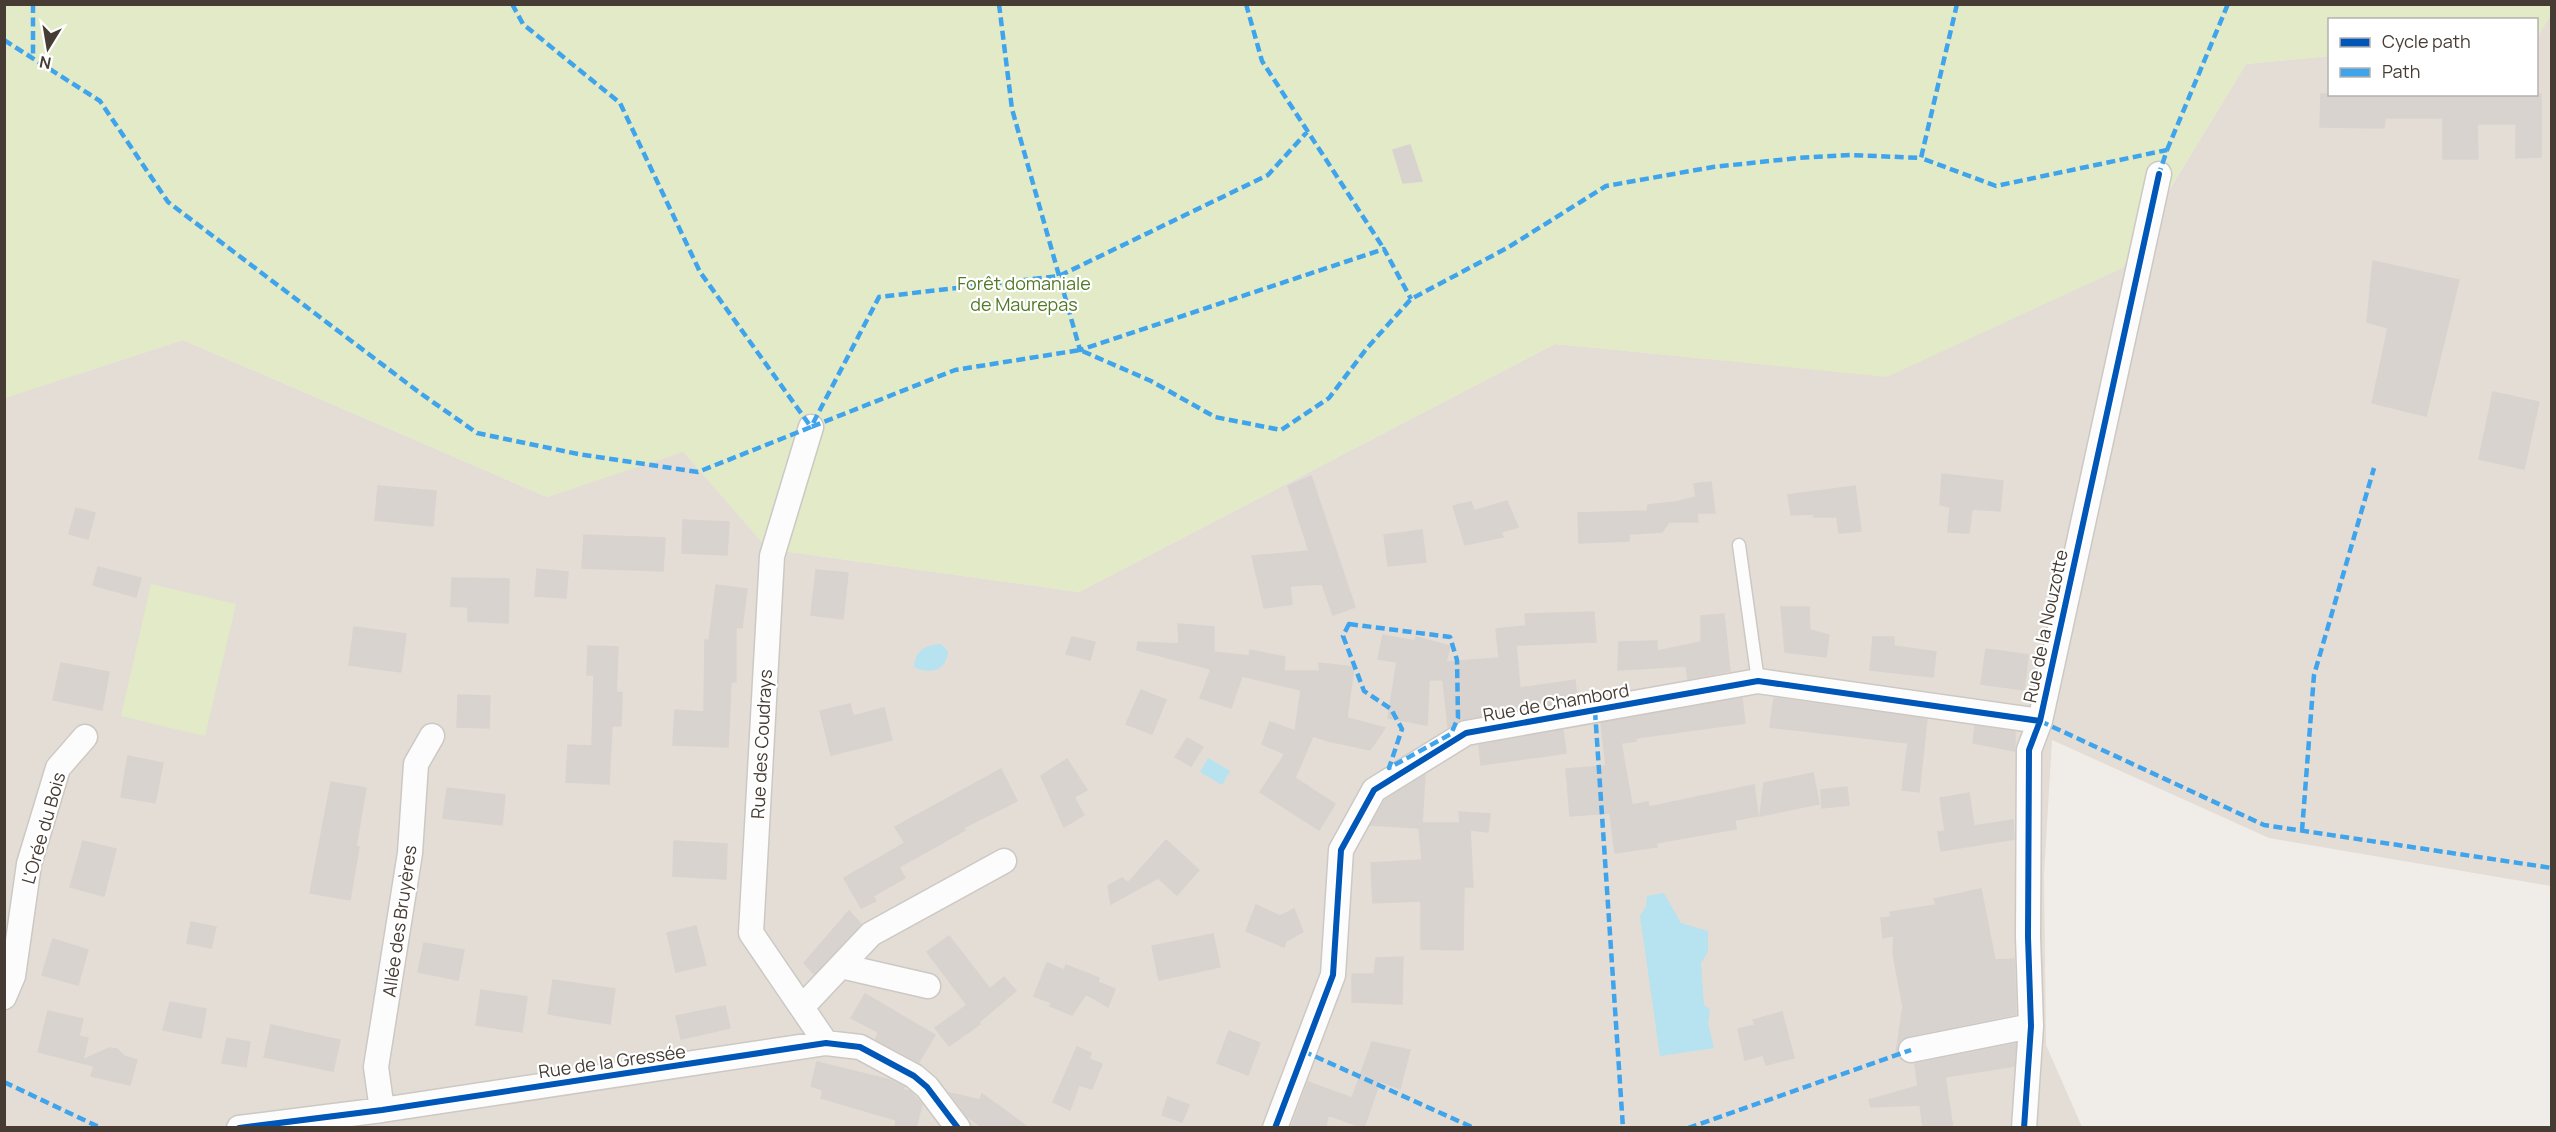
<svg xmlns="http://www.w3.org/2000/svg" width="2556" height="1132" font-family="Manrope,sans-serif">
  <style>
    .residential { fill: #e4ddd5 }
    .green { fill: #e2eac7 }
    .water { fill: #b7e2ef }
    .building { fill: #d8d3cf; stroke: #d8d3ce; stroke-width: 1.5 }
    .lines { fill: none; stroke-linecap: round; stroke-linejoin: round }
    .lane-casing { stroke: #ccc8c4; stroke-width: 15 }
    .street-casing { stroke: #ccc8c4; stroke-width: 27 }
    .lane { stroke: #fdfcfc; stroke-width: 12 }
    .street { stroke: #fdfcfc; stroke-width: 24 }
    .quiet { stroke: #3fa4eb; stroke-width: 4.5; stroke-dasharray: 9 4.5; stroke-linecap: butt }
    .cycleway-casing { stroke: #fff; stroke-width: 10 }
    .cycleway { stroke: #0057b8; stroke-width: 6 }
    .labels { text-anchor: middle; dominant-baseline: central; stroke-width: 4.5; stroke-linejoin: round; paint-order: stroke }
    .park-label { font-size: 18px; fill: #527926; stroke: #fff }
    .street-label { font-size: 18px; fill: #463c34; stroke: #fff }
  </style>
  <rect width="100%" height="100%" fill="#f0ece8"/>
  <path class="residential" d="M2551 14V886L2269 838 2052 740 2044 875 2046 1045 2082 1127H5L4 398 183 340 547 497 683 451 768 549 1079 592 1555 344 1887 376 2122 268 2246 64 2329 56 2330 94H2536L2537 36Z"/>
  <path class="green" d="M2551 4 2552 14 2538 36 2536 20H2330L2329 56 2246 64 2122 268 1887 377 1555 344 1079 592 768 549 683 452 547 497 183 340 5 398 4 5Z
    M151 584 236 604 205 736 121 716Z"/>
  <path class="water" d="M941 644 948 651C947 671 930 675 914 667 915 650 926 645 941 644Z
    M1208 758 1230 771 1222 785 1200 772Z
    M1664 893 1681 923 1708 931V952L1701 963 1704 1005 1710 1009 1708 1024 1714 1048 1660 1056 1640 916 1646 906 1647 896Z"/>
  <path class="building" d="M2321 94H2541V157L2516 158V124H2477L2478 159H2443V118H2385L2384 128 2320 127Z
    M1410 145 1422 181 1403 183 1393 150Z
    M2373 261 2459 280 2426 416 2372 403 2388 328 2367 322Z
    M2493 392 2539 402 2524 469 2479 459Z
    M1942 474 2003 481 2000 511 1972 509 1969 533 1948 532 1950 507 1940 505Z
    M1311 476 1355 607 1333 615 1322 584 1290 586 1292 604 1264 608 1252 556 1309 551 1288 486Z
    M1711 482 1715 513H1697L1698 522H1669L1662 532 1629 534V541L1579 543 1578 513 1647 511 1648 505 1676 502 1696 497 1694 484Z
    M378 486 436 491 433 526 375 520Z
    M1855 486 1861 531 1839 533 1837 517H1814V514L1791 515 1788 495Z
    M1507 501 1518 527 1501 532 1503 537 1465 545 1453 506 1471 502 1474 511Z
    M76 508 95 513 88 539 69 534Z
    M683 520 729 522 727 555 682 553Z
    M1422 530 1426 562 1388 566 1384 535Z
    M584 535 665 538 663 571 582 568Z
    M98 567 141 578 136 597 93 585Z
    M537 569 568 572 566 598 535 596Z
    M816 570 848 573 843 619 811 615Z
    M452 578 509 579 508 623 468 621V607L451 606Z
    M716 585 747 589 742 628 736 627V682H731L728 747 673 745 675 710 704 712 705 640H709Z
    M1781 607H1809L1810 630 1829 635 1826 657 1785 652Z
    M1594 612 1596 642 1516 645 1520 688 1575 680 1577 699 1464 719 1448 727 1443 680H1429L1427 725 1388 718 1397 662 1378 659 1383 635 1415 641 1416 637 1450 646 1446 662 1499 658 1496 629 1526 626 1525 614Z
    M1724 614 1730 671 1688 679 1686 666 1618 670 1619 642 1657 641V651L1701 642V616Z
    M1178 624 1214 627V652L1249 656 1250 650 1285 657 1284 671H1320L1319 663 1354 667 1347 718 1385 728 1370 750 1328 741 1313 736 1295 778 1335 804 1319 830 1260 792 1285 754 1262 744 1270 722 1295 731 1301 690 1242 676 1231 708 1200 698 1211 669 1137 650 1138 642 1179 644Z
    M354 627 406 634 401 672 349 665Z
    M1072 637 1095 642 1090 660 1066 654Z
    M1873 637H1894V646L1936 652 1933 677 1870 670Z
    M588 646 618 647 616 692 622 693 621 726H612L609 784 566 782 568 745 592 746 594 675H587Z
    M1986 649 2028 655 2024 690 1981 684Z
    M61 663 109 672 102 710 53 700Z
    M1141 690 1166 700 1152 734 1126 724Z
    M458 695 490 696 489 728 457 727Z
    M1742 698 1745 723 1636 738V741L1621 743 1632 805 1648 802 1649 807 1754 785 1758 816 1735 820 1736 829 1656 843 1657 847 1615 853 1610 813 1570 816 1566 769 1606 766 1601 723Z
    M1774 698 1927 719 1919 792 1902 790 1908 743 1770 727Z
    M850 704 853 716 884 708 892 740 831 755 820 711Z
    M1975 726 2015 732V751L1973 743Z
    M1563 730 1566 753 1481 765 1479 745Z
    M1187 738 1203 747 1191 766 1175 757Z
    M128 756 163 763 155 803 121 797Z
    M1067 759 1087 790 1074 797 1084 815 1064 827 1041 776Z
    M1001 769 1017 801 963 828 965 830 899 867 905 878 873 896 876 901 861 908 844 878 905 843 895 827Z
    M1813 773 1819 804 1760 816 1764 783Z
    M1425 775 1422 823H1460L1459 812 1490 814 1488 832 1470 830 1473 887H1464L1463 950 1421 949V901L1373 903 1371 863 1422 860 1419 828 1371 825 1385 800Z
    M331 782 366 788 356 846 359 847 350 900 310 893Z
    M1847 787 1849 805 1822 808 1821 790Z
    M447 788 505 795 502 825 443 818Z
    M1969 793 1974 826 2013 820 2014 839 1941 851 1938 832 1945 831 1940 798Z
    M1166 840 1199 870 1177 895 1158 878 1111 904 1108 886 1122 878 1128 883Z
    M83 841 116 849 104 896 70 887Z
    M674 841 727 844 726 879 673 876Z
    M1981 889 1995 960 2014 959 2016 1014 1908 1036 1901 1040 1896 1053 1903 1007 1893 954 1894 935 1883 938 1881 918 1891 917 1890 912 1936 905 1934 899Z
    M1256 905 1280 916 1294 909 1303 932 1286 941 1284 947 1246 931Z
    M849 911 861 924 814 974 804 963Z
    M191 922 216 927 211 948 187 943Z
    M696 926 706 965 676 972 667 933Z
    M1213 934 1220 967 1159 980 1152 946Z
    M949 936 990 989 1004 977 1016 991 979 1022 980 1024 949 1046 935 1028 967 1005 927 952Z
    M53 939 88 950 78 985 42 975Z
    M424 943 464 950 458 980 418 972Z
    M1403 957 1402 1004 1352 1002V974H1374L1376 958Z
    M1047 963 1064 970 1066 965 1099 978 1098 982 1115 989 1108 1007 1086 994 1072 1015 1050 1006 1052 1003 1034 996Z
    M553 980 615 989 610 1024 548 1014Z
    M481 990 527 997 522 1032 476 1025Z
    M865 994 935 1035 919 1062 876 1039 878 1032 851 1018Z
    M170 1002 206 1009 201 1038 163 1030Z
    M725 1006 730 1028 681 1039 676 1016Z
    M48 1011 83 1019 79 1036 88 1038 83 1060 109 1048 117 1049 124 1056 137 1060 130 1085 91 1076 94 1066 38 1052Z
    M1782 1012 1794 1058 1766 1065 1763 1055 1745 1060 1738 1029 1755 1025 1753 1020Z
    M271 1025 340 1040 333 1071 264 1057Z
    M1229 1031 1260 1043 1248 1075 1217 1063Z
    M227 1038 250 1042 246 1067 222 1063Z
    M1372 1042 1410 1050 1400 1089 1380 1081 1364 1128 1328 1115 1326 1128H1291L1308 1082 1352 1098Z
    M2016 1044 2014 1066 1945 1077 1953 1128H1923L1920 1105 1871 1107 1869 1100 1918 1086 1915 1064Z
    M1077 1047 1091 1053 1089 1059 1102 1064 1092 1089 1079 1085 1070 1110 1053 1102Z
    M817 1062 890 1080 904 1087 903 1090 910 1091 922 1104 916 1128H895L896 1120 821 1098 823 1090 811 1086Z
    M950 1093 980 1100 982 1094 1029 1128H983L967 1116Z
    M1168 1097 1189 1105 1182 1122 1162 1115Z"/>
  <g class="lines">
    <g class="lane-casing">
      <path id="lane" d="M1739 545 1758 681"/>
    </g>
    <g class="street-casing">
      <path id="street" d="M811 427 772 556 751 933 826 1043
        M841 966 928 986
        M4 997 13 976 29 864 58 768 85 737
        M803 1006 871 934 1004 861
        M1911 1050 2031 1026
        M382 1110 376 1067 410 853 416 764 432 736
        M239 1128 382 1110 826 1043 860 1047 914 1076 927 1087 958 1128
        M1275 1128 1333 975 1341 850 1374 790 1466 733 1758 681 2040 721
        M2024 1128 2031 1026 2028 937 2029 750 2040 721 2159 174"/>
    </g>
    <use href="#lane" class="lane"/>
    <use href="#street" class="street"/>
    <path class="quiet" d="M33 4V58
      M512 4 523 24 620 103 700 272 811 427 955 370 1080 350 1151 381 1215 417 1281 430 1329 398 1367 348 1411 299 1507 248 1606 186 1713 167 1798 158 1851 155 1921 158
      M999 4 1012 109 1080 350 1384 249 1411 299
      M1246 4 1262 61 1384 249
      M1957 4 1921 158 1996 186 2167 150 2159 174
      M4 40 100 101 168 202 420 393 477 433 578 454 698 472 811 427 879 297 1059 276 1268 175 1307 132
      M2167 150 2228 4
      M1349 624 1450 637 1457 660 1458 718 1451 734 1389 768 1402 729 1391 709 1364 691 1343 636Z
      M1595 711 1623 1128
      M2040 721 2264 825 2552 868
      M2302 831 2314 675 2374 468
      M1303 1051 1474 1128
      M4 1082 101 1128
      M1688 1128 1911 1050"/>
    <g class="cycleway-casing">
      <path id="cycleway" d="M239 1128 382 1110 826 1043 860 1047 914 1076 927 1087 958 1128
        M1275 1128 1333 975 1341 850 1374 790 1466 733 1758 681 2040 721
        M2024 1128 2031 1026 2028 937 2029 750 2040 721 2159 174"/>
    </g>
    <use href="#cycleway" class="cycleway"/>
  </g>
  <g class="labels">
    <g class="park-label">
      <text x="1024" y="283">Forêt domaniale<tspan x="1024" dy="21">de Maurepas</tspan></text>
    </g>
    <g class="street-label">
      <text transform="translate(2045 626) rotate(-78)">Rue de la Nouzotte</text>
      <text transform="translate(1556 702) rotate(-10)">Rue de Chambord</text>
      <text transform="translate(761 744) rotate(-87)">Rue des Coudrays</text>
      <text transform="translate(43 828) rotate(-74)">L'Orée du Bois</text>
      <text transform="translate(399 921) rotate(-82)">Allée des Bruyères</text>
      <text transform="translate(612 1061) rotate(-8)">Rue de la Gressée</text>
    </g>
  </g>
  <rect width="2556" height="1132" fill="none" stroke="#463c34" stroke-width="12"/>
  <rect x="2328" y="18" width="210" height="78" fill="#ffffff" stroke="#b5b1ae" stroke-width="1.5"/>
  <rect x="2340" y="38" width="30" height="9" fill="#0057b8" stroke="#b5b1ae" stroke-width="1.5"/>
  <text x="2382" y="48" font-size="18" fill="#463c34">Cycle path</text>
  <rect x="2340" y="68" width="30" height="9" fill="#3fa4eb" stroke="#b5b1ae" stroke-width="1.5"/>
  <text x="2382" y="78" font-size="18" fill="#463c34">Path</text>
  <g transform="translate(48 48) rotate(191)" stroke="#ffffff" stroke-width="4.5" paint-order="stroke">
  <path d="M0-4.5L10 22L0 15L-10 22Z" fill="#463c34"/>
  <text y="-9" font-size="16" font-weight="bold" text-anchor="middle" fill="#463c34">N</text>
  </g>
</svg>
